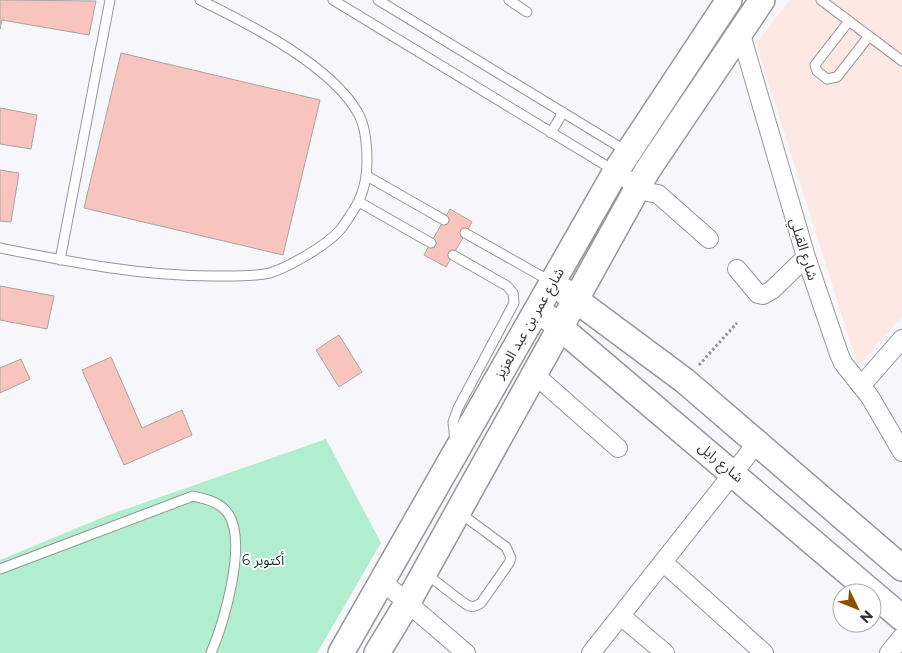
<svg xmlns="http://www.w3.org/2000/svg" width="902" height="653" font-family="Montserrat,'Noto Sans Arabic',sans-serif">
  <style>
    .medical { fill: #fde8e4 }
    .green { fill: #b1edcf }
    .building { fill: #f8c5be; stroke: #a9a4a4 }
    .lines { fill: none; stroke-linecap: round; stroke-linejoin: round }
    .lane-casing { stroke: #96979b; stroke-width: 11 }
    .street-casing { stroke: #96979b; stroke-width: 20 }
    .secondary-casing { stroke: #96979b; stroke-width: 28 }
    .path { stroke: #939396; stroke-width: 3; stroke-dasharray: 2.5 2.5; stroke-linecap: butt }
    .lane { stroke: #fff; stroke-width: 9 }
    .street { stroke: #fff; stroke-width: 18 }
    .secondary { stroke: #fff; stroke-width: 25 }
    .labels { text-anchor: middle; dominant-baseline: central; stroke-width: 4; stroke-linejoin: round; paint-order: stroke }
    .street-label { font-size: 14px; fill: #313133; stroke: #fff }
    .park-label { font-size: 14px; fill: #083b28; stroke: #fff }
  </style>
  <rect width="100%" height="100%" fill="#f7f7fb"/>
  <path class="medical" d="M790 0H902V316L858 367 756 43Z"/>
  <path class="green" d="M326 439 381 543 317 653H0V560L106 516Z"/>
  <path class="building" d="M0 0 96 1 89 35 2 20 0 29Z
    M121 53 320 100 283 255 84 208Z
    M0 108 37 115 31 149 0 144Z
    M0 170 19 173 11 222 0 221Z
    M450 209 472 222 446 267 424 255Z
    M0 286 54 296 47 329 0 320Z
    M339 335 362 372 339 387 316 350Z
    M111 357 142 428 182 410 192 435 124 465 82 370Z
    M21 359 30 379 0 393V368Z"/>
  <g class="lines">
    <g class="lane-casing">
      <path id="lane" d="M333 0 615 171
        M378 0 628 152
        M509 0 527 12
        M821 0 902 61
        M849 21 815 65 817 71 827 79 837 77 869 36
        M551 133 563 112
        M367 176 444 220
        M359 202 431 243
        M465 233 550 281
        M0 248C71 262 141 276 213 276 232 276 251 277 270 273 289 267 327 245 340 230 345 224 349 217 353 211 363 196 367 179 367 161 367 146 366 127 358 113 331 65 249 24 200 0
        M453 255 507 286 513 293 514 303 458 408 453 422 455 441
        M60 260 110 0
        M0 569 193 496C206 499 221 502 229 515 247 545 224 622 211 653
        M425 573 464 603C471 608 475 607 481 603L509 563 511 558 506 547 460 513"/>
    </g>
    <g class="street-casing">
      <path id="street" d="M740 31 806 257 839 354 843 363 870 397 902 452
        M628 180 647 192 658 194 709 239
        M737 269 758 294 763 295 772 290 806 257
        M534 374 618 448
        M861 386 902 339
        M663 562 764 653
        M382 581 466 653
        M621 616 665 653
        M591 653 757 443
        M889 653 902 637"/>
    </g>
    <g class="secondary-casing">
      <path id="secondary" d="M564 291 685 381 902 568
        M549 318 902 618
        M341 653 616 171 729 0
        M377 653 408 602 647 171 762 0"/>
    </g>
    <path class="path" d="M699 365 737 323"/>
    <use href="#lane" class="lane"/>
    <use href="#street" class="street"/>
    <use href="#secondary" class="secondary"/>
  </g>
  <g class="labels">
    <g class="street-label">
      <text transform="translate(804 249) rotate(73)">شارع القبلي</text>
      <text transform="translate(529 323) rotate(-60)">شارع عمر بن عبد العزيز</text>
      <text transform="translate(721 462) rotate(40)">شارع رايل</text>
    </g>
    <g class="park-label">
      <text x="263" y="560">6 أكتوبر</text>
    </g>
  </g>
  <g transform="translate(857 608) rotate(133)"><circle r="24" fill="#ffffff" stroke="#adadad"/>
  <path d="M0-4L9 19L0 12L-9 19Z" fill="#885300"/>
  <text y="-8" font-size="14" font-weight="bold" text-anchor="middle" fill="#313133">N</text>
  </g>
</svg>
